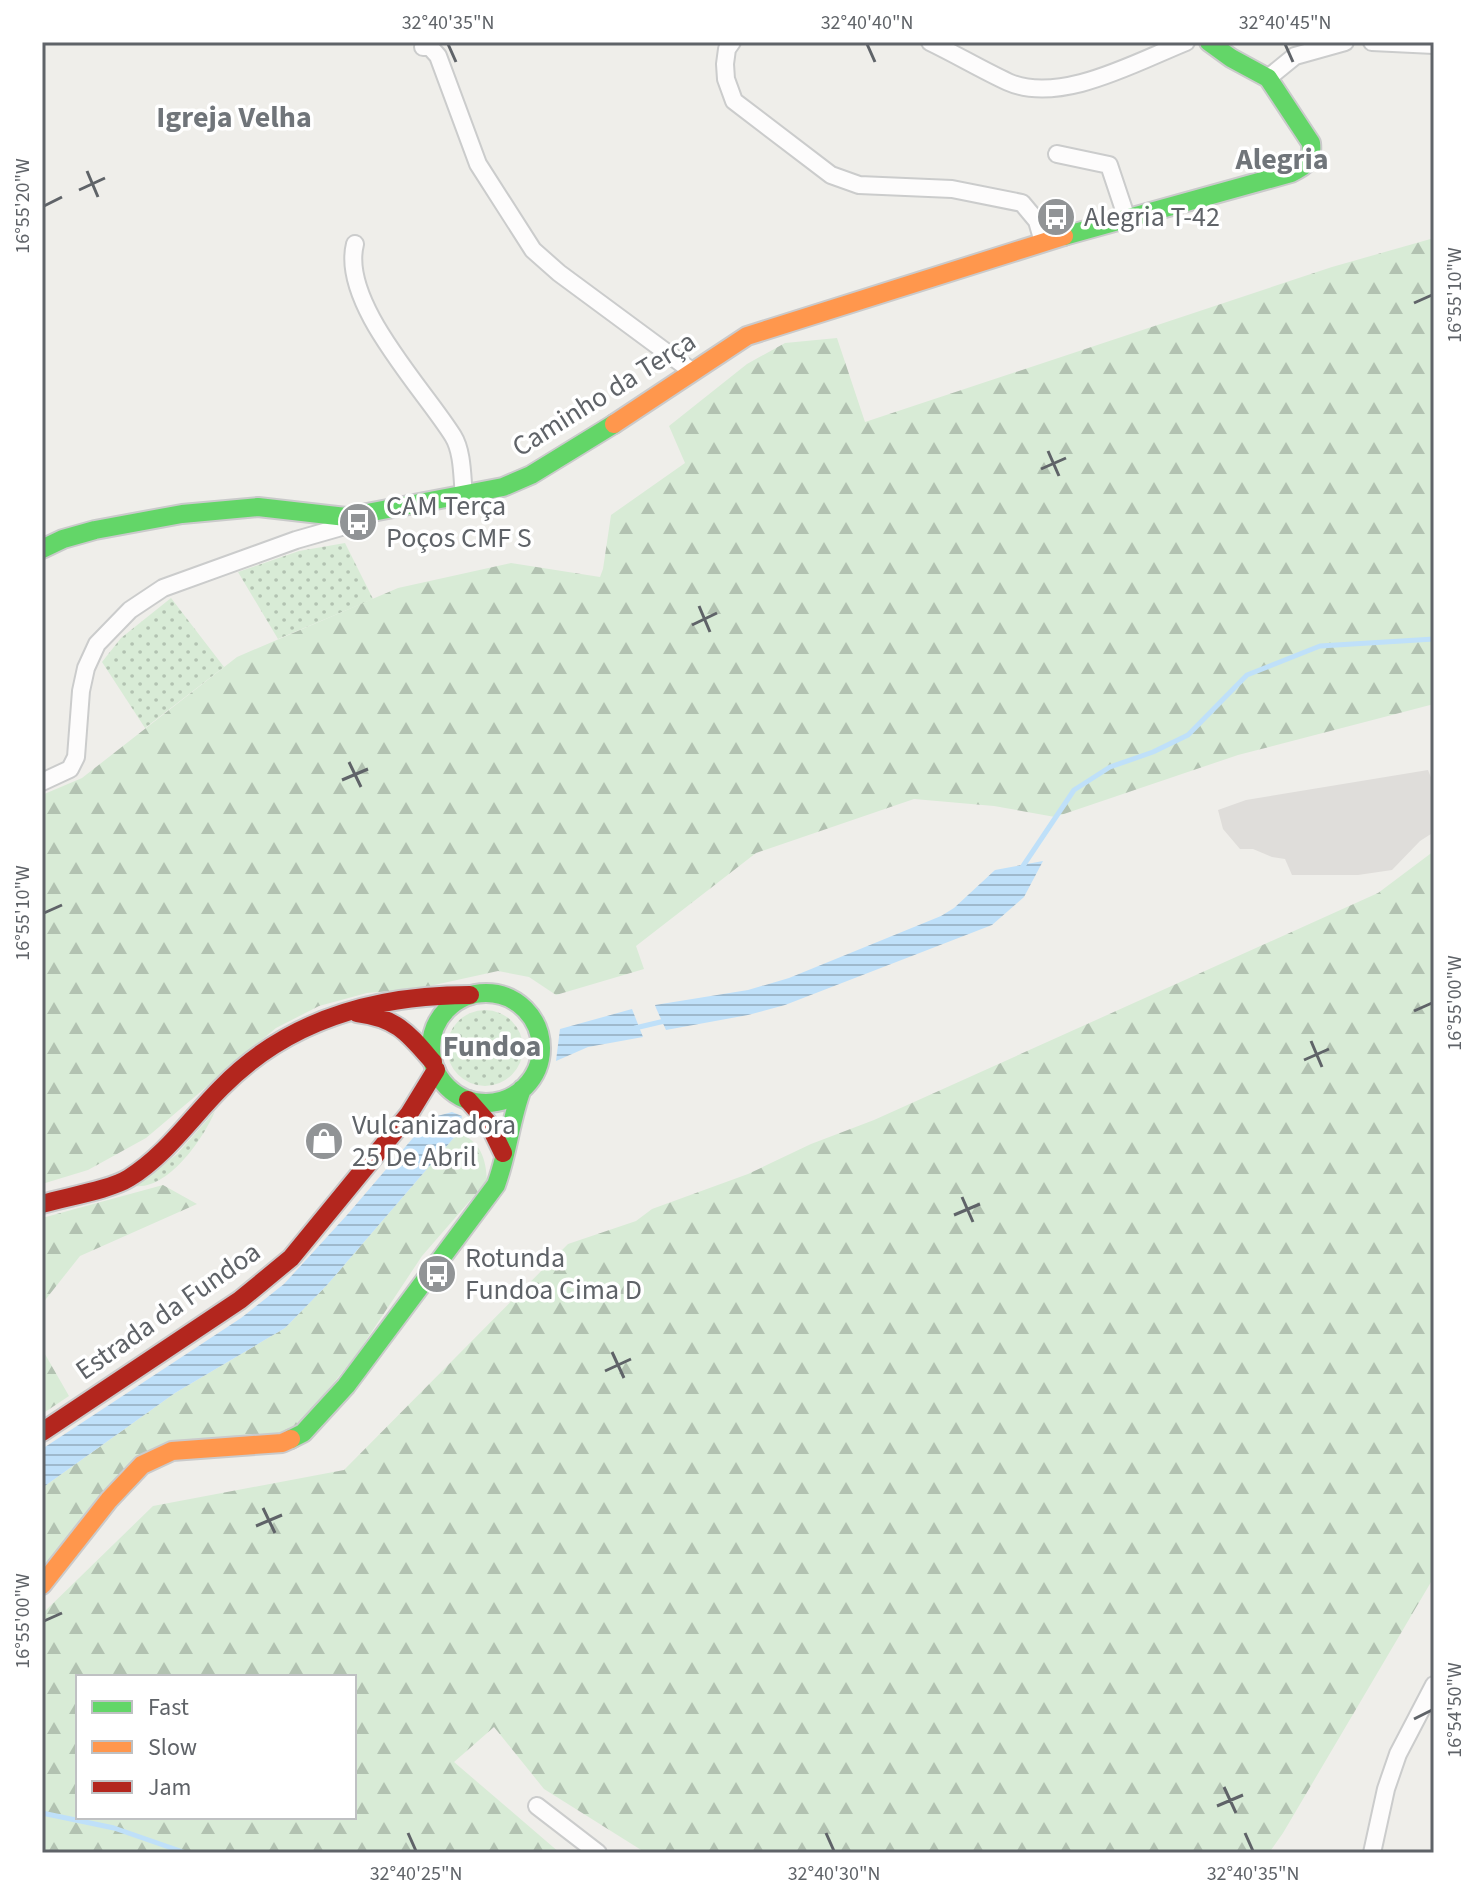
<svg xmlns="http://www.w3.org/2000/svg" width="1476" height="1895" font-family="'Source Sans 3',sans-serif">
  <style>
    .industrial { fill: #dfddda }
    .grass { fill: url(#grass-dots) }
    .forest { fill: url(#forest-firs); fill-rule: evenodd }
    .water { fill: url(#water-rules) }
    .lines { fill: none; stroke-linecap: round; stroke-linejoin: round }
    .stream { stroke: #bfe0f9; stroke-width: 5 }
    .street-casing { stroke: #cbcccc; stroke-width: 20 }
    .fast-casing { stroke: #cacacb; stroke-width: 22 }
    .slow-casing { stroke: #cacacb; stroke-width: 22 }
    .jam-casing { stroke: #cacacb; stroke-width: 22 }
    .street { stroke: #fdfcfc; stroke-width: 16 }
    .fast { stroke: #63d668; stroke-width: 18 }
    .slow { stroke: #ff974d; stroke-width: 18 }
    .jam { stroke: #b3261e; stroke-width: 18 }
    .ticks { fill: none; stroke: #5f6368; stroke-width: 3 }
    .labels { text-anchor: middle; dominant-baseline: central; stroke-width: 7; stroke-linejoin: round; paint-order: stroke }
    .poi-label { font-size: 28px; fill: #5f6368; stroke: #fff; text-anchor: start }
    .street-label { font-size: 28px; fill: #5f6368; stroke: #fff }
    .neighbourhood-label { font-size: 30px; font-weight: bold; fill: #70757a; stroke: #fff }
    .neatline { fill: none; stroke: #5f6368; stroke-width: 3 }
    .ticks-label { font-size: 20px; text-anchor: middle; fill: #5f6368 }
  </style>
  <defs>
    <pattern id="grass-dots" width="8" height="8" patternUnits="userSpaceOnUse" patternTransform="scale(2)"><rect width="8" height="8" fill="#d8ebd6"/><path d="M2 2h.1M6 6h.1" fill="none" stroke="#b2c2b1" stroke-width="1.8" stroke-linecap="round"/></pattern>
    <pattern id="forest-firs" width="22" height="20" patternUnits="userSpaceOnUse" patternTransform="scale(2)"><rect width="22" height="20" fill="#d8ebd6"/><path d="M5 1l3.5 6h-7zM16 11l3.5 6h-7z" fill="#b2c2b1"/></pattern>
    <pattern id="water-rules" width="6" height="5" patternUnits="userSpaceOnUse" patternTransform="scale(2)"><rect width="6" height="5" fill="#bfe0f9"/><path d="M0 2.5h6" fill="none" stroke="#9eb9cd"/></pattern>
  </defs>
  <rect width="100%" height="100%" fill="#efeeea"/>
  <path class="industrial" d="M1428 770 1434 785V832L1420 841 1392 870 1358 875H1292L1285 859 1272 857 1253 849H1240L1223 829 1218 810 1246 800Z"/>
  <path class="grass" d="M345 543 373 599 278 639 238 572 299 551Z
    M171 598 224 667 145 728 102 662 121 638Z
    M447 1048a38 38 0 1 1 76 0a38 38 0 1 1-76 0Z
    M215 1111C204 1138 168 1190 135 1186L177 1154Z"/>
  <path class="forest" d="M1434 238V704L1238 755 1055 817 994 806 914 799 756 853 636 946 644 969 556 995 529 977 498 971 416 989 367 993 319 1006 276 1028 146 1138 88 1170 42 1184V795L82 778 237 657 398 588 511 563 600 577 603 569 611 515 685 463 669 426 747 364 785 343 837 338 865 422 1332 267Z
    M1434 851V1577L1283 1833 1269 1853H646L544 1789 494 1727 454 1762 560 1853H42V1614L153 1506 344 1470 568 1244 636 1221 652 1209 748 1174 811 1144 874 1120 1378 893ZM354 1677V1817H78V1677Z
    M458 1133C481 1141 486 1159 487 1181L422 1256 357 1354 291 1435 171 1443 42 1568V1488L175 1393 285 1328 327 1285Z
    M163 1185 197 1204 80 1256 42 1304V1218Z
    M42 1349 69 1396 42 1414Z"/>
  <path class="water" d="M1043 861 1024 897 992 925 785 1005 748 1015 666 1030 656 1008 655 1005 748 990 789 978 941 916 954 908 995 870Z
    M632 1009 643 1037 588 1047 556 1061 560 1029Z
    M452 1112 462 1116 458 1133 327 1285 285 1328 175 1393 42 1488V1449L241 1318 284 1284 347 1215 430 1118Z"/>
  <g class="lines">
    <path class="stream" d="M1021 869 1074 790 1110 767 1153 752 1188 735 1247 675 1320 646 1434 639
      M635 1028 669 1020
      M42 1813 114 1828 186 1853"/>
    <g class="street-casing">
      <path id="street" d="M732 42 727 49 725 64 726 79 734 101 831 175 859 185 952 189 1022 203 1037 221 1043 242
        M930 42C957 55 982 70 1008 82 1060 105 1136 62 1186 42
        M1372 42 1434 45
        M423 47H430L438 56 478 164 533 250 559 273 693 372
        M1268 78 1295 56 1345 42
        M1057 154 1109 165 1127 219
        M355 244C340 303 424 389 453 436 463 452 462 478 464 496
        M42 782 70 769 76 757 81 691 86 668 97 644 130 610 163 588 296 540 345 526 346 517
        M537 1806 598 1853
        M1372 1853 1386 1789 1398 1754 1434 1685"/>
    </g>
    <g class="fast-casing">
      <path id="fast" d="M1064 236 1291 173C1306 166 1313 161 1311 143L1268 78 1231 58 1209 42
        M42 549 63 539 95 530 182 514 258 507 346 517 503 487 531 475 614 424
        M431 1048a55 55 0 1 1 110 0a55 55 0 1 1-110 0Z
        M291 1439 303 1433 346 1386 496 1185C508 1153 510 1121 522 1089"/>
    </g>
    <g class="slow-casing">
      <path id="slow" d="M614 424 747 336 1064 236
        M42 1585 109 1500 142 1465 172 1451 282 1443 291 1439"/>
    </g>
    <g class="jam-casing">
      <path id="jam" d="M357 1013C397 1018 408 1033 433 1062
        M468 1100 489 1124 503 1153
        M42 1204C65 1197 110 1190 129 1178 166 1155 191 1118 221 1088 288 1019 376 995 470 995
        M42 1432 240 1300 291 1258 409 1114 436 1070"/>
    </g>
    <use href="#street" class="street"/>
    <use href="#fast" class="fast"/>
    <use href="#slow" class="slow"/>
    <use href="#jam" class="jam"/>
  </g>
  <path class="ticks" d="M448 44 456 62M867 44 875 62M1285 44 1293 62M87 171 98 197M79 190 105 178M44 206 62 197M1414 303 1432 295M1048 451 1059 476M1041 469 1066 458M699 606 710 632M692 625 717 613M349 762 361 787M342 780 368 769M44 913 62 905M1414 1011 1432 1003M1311 1041 1322 1067M1304 1060 1329 1049M962 1197 973 1222M954 1215 980 1204M612 1352 624 1378M605 1371 631 1359M263 1508 275 1533M256 1526 282 1515M44 1621 62 1613M1414 1719 1432 1710M1224 1787 1236 1813M1217 1806 1243 1795M408 1833 416 1851M826 1833 834 1851M1245 1833 1253 1851"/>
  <defs>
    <g id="bus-disc" transform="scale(2)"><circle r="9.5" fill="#919496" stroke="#fff"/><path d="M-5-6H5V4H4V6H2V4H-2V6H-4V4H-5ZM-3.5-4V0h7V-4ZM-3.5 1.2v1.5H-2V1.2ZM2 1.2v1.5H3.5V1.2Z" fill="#fff"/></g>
    <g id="shop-disc" transform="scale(2)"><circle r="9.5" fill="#919496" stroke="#fff"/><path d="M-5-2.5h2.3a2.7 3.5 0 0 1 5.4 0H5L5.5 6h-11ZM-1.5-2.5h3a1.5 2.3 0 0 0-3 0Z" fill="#fff"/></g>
  </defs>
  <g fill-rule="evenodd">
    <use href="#bus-disc" x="1056" y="217"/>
    <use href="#bus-disc" x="358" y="522"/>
    <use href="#shop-disc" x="324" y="1141"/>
    <use href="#bus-disc" x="437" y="1274"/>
  </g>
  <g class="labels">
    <g class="poi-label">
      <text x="1084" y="217">Alegria T-42</text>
      <text x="386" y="506">CAM Terça<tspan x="386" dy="32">Poços CMF S</tspan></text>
      <text x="352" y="1125">Vulcanizadora<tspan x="352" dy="32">25 De Abril</tspan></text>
      <text x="465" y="1258">Rotunda<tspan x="465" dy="32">Fundoa Cima D</tspan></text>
    </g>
    <g class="street-label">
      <text transform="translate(604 394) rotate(-32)">Caminho da Terça</text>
      <text transform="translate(168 1311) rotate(-35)">Estrada da Fundoa</text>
    </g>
    <g class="neighbourhood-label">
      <text x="234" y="117">Igreja Velha</text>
      <text x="1282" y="159">Alegria</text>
      <text x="492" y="1046">Fundoa</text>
    </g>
  </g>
  <rect width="1476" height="1895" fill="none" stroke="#ffffff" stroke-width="88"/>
  <rect x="76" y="1675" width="280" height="144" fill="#ffffff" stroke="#bfc1c3" stroke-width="2"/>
  <rect x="92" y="1701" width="40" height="12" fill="#63d668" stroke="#bfc1c3" stroke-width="2"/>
  <text x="148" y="1715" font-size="24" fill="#5f6368">Fast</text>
  <rect x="92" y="1741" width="40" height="12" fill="#ff974d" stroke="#bfc1c3" stroke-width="2"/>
  <text x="148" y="1755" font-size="24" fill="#5f6368">Slow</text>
  <rect x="92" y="1781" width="40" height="12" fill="#b3261e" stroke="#bfc1c3" stroke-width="2"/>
  <text x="148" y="1795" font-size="24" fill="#5f6368">Jam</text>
  <rect x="44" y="44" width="1388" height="1807" class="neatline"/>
  <g class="ticks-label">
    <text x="448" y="29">32°40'35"N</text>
    <text x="867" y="29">32°40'40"N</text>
    <text x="1285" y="29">32°40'45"N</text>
    <text transform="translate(22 206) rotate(-90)" y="7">16°55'20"W</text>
    <text transform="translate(1454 295) rotate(-90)" y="7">16°55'10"W</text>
    <text transform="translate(22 913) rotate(-90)" y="7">16°55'10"W</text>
    <text transform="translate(1454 1003) rotate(-90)" y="7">16°55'00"W</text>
    <text transform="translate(22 1621) rotate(-90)" y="7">16°55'00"W</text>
    <text transform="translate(1454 1710) rotate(-90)" y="7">16°54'50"W</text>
    <text x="416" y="1880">32°40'25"N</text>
    <text x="834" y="1880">32°40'30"N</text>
    <text x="1253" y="1880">32°40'35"N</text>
  </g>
</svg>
